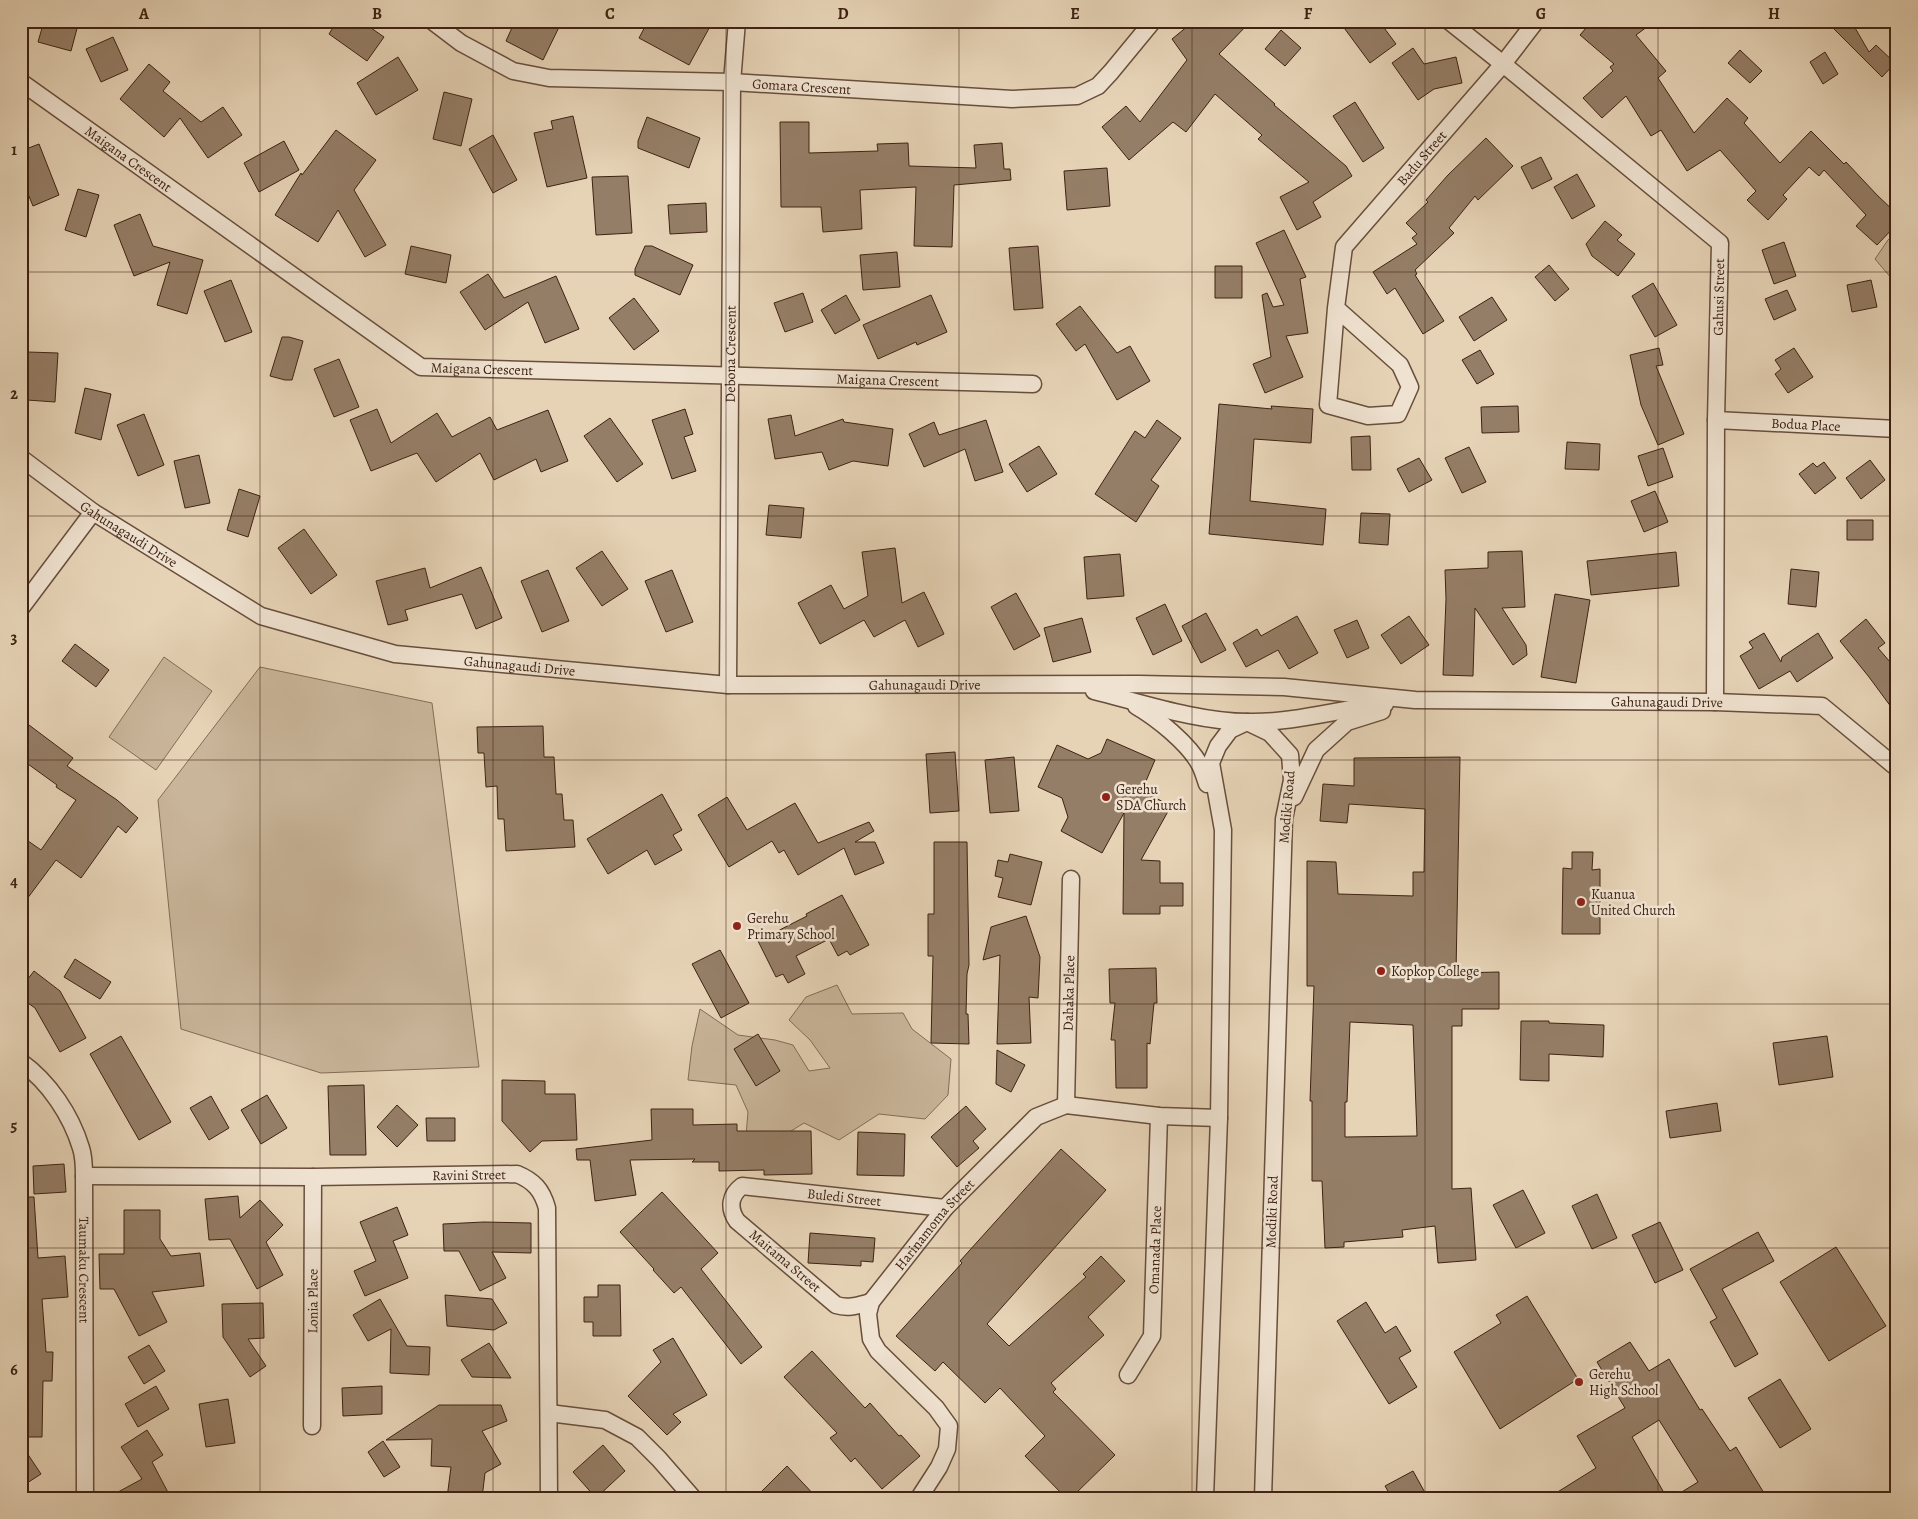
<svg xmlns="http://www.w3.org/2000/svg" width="1918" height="1519" font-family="Alegreya,serif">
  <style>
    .green { fill: #c9b59a; stroke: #846c56 }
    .building { fill: #957e67; stroke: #3e2212; fill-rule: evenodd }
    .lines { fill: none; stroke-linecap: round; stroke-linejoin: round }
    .minor-casing { stroke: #684e3b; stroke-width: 19 }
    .minor { stroke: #efe2d0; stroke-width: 16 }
    .grid { fill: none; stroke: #3e2212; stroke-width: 1; stroke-opacity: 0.55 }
    .poi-dot { fill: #8f2418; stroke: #efe2d0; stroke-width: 2 }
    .labels { text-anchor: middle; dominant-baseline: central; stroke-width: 5; stroke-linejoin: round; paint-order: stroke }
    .street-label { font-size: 14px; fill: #3e2212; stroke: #efe2d0 }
    .poi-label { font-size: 14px; fill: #3e2212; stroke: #efe2d0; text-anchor: start }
    .neatline { fill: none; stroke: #3e2212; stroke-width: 2 }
    .grid-label { font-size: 16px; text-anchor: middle; font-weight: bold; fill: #3e2212 }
  </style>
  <rect width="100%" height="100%" fill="#e6d3b6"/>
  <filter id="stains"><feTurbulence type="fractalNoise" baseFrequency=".004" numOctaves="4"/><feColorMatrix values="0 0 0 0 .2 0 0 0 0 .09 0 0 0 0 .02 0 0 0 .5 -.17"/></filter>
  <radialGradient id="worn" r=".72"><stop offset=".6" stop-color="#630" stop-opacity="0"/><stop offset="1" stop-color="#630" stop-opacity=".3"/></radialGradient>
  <path class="green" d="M1897 231V281L1892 279 1875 259 1888 240Z
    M164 657 212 691 156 770 109 737Z
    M260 667 432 703 479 1067 321 1073 181 1029 158 800Z
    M837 985 852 1014 903 1013 912 1029 951 1059 948 1095 925 1119 879 1114 839 1140 804 1123 744 1160 748 1112 736 1085 688 1080 692 1046 700 1009 738 1035 775 1040 793 1045 809 1071 830 1068 810 1040 789 1020 806 997Z"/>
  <path class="building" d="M44 21H79L71 51 38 42Z
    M337 21H361L384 37 367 61 329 34Z
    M515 21H562L543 60 506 41Z
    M648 21H713L689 65 639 38Z
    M1194 21H1251L1219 54 1275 104 1274 105 1346 166 1352 176 1313 202 1321 217 1297 230 1280 197 1309 182 1258 139 1262 135 1215 94 1186 132 1173 122 1129 160 1102 127 1126 106 1140 122 1187 60 1172 39Z
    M1339 21H1379L1396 44 1370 63Z
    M1592 21H1655L1636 35 1666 71 1658 78 1694 133 1727 98 1748 118 1744 123 1780 163 1811 131 1844 164 1846 162 1877 195 1897 214V224L1877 245 1856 226 1866 215 1824 170 1819 176 1809 167 1783 195 1787 199 1768 220 1747 200 1756 191 1720 150 1687 171 1661 130 1651 136 1626 96 1602 118 1583 98 1613 71 1610 67 1614 64 1580 35Z
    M1826 21H1851L1869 52 1876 45 1895 63 1882 77Z
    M1281 30 1301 48 1285 66 1265 49Z
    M113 37 128 70 101 82 86 49Z
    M1413 48 1424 64 1456 57 1462 83 1434 89 1418 100 1392 63Z
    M1740 50 1762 71 1750 83 1728 63Z
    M1825 52 1838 74 1823 84 1810 62Z
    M398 57 418 90 376 115 357 83Z
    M149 64 170 82 163 91 201 122 223 107 242 135 208 158 180 118 164 137 120 99Z
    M444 92 472 99 461 146 433 139Z
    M1355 102 1384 148 1363 162 1333 116Z
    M573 116 587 178 547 187 534 133 553 129 551 121Z
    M647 117 700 138 689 168 638 148V141Z
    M780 122H809V153L878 151 877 144 908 143 909 166 976 168 974 145 1002 143 1004 169H1010L1011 180 954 185 952 247 914 246 916 187 860 190 862 229 823 232 821 207H781Z
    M336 130 376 160 354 190 386 245 365 257 338 210 318 242 275 215 301 173 302 175Z
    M493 135 517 180 493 193 469 149Z
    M1486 138 1513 166 1478 200 1475 196 1449 228 1454 233 1415 270 1417 274 1415 275 1444 321 1423 334 1395 288 1387 294 1373 272 1417 244 1412 238 1417 234 1406 223 1428 202 1426 200 1448 175Z
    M284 141 299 170 259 192 244 163Z
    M39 144 59 195 33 206 21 177V151Z
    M1541 157 1552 179 1532 189 1521 167Z
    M1107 168 1110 206 1067 210 1064 171Z
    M1577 174 1595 206 1572 219 1554 187Z
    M628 176 632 233 596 235 592 177Z
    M78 189 99 195 86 237 65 230Z
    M706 203 707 232 670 234 668 205Z
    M140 214 153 246 203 260 187 314 157 305 170 262 134 276 114 225Z
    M1605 221 1622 235 1617 240 1635 254 1618 276 1592 256 1586 244Z
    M1284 230 1306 277 1300 279 1308 333 1286 336 1303 377 1265 393 1253 364 1271 357 1262 295 1267 293 1273 307 1284 305 1256 243Z
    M1784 242 1796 276 1774 284 1762 250Z
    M411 246 451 255 446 283 405 274Z
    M645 246H652L693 265 680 295 635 275V269Z
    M1038 246 1043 308 1014 310 1009 248Z
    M897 252 900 287 863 290 860 255Z
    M1549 265 1569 289 1555 301 1535 277Z
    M1215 266H1242V298H1215Z
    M488 274 504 298 556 276 579 329 545 343 528 302 485 330 460 292Z
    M231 280 252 332 225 342 204 291Z
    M1871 280 1877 307 1852 312 1847 285Z
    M1653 283 1677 325 1655 337 1632 296Z
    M1787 290 1796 310 1774 320 1765 299Z
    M803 293 813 322 785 332 774 303Z
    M846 295 860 320 835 334 821 310Z
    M931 295 947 332 917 345 916 342 878 359 863 325Z
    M1492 297 1507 320 1474 341 1459 317Z
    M634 298 659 331 634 350 609 318Z
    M1080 306 1117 353 1130 346 1150 381 1117 400 1085 344 1076 351 1056 324Z
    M282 337H289L303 341 292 380H285L270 376Z
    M1659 348 1663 365 1656 366 1684 434 1658 445 1641 405 1630 355Z
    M1794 348 1813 377 1788 393 1775 374 1781 369 1775 360Z
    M1480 350 1494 374 1477 384 1462 360Z
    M28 352 58 353 55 402 27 400Z
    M339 359 359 407 334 417 314 369Z
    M85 388 111 394 101 440 75 433Z
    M1219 404 1272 409 1271 406 1313 409 1311 443 1254 439 1250 501 1326 509 1323 545 1209 534Z
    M1518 406 1519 432 1482 433 1481 407Z
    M377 409 391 443 437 413 452 437 490 417 497 430 548 410 568 461 541 472 536 459 494 480 480 453 436 482 417 453 371 471 350 420Z
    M685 409 693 434 684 437 696 471 672 479 652 420Z
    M144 414 164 465 138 476 117 425Z
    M791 415 795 436 843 419 844 422 893 429 888 466 853 461 829 470 822 452 775 459 768 419Z
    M610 418 643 464 617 482 584 436Z
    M986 420 1003 472 975 481 965 449 924 467 909 434 934 422 939 435Z
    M1157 420 1181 438 1151 480 1159 486 1136 522 1095 494 1135 431 1145 438Z
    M1370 436 1371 470H1352L1351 437Z
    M1567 442 1600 444 1599 470 1565 469Z
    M1039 446 1057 474 1027 492 1009 464Z
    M1469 447 1486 482 1462 493 1445 458Z
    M1663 448 1673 477 1648 486 1638 456Z
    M199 455 210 503 185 508 174 461Z
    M1419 458 1432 480 1409 492 1397 469Z
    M1870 460 1885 480 1861 499 1846 478Z
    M1824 462 1836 478 1815 494 1799 474 1813 463 1817 467Z
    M239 489 260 496 248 537 227 530Z
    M1655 491 1668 522 1644 532 1631 501Z
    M769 505 804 508 801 538 766 535Z
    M1361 513 1390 514 1388 545 1359 543Z
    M1847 520H1873V540H1847Z
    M304 529 337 575 311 594 278 548Z
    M895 548 902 603 924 592 944 634 918 647 905 620 874 637 864 620 820 644 798 603 831 585 844 609 868 596 862 552Z
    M602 551 628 589 602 606 576 568Z
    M1522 551 1525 607 1502 608 1526 645 1527 655 1513 665 1475 608 1473 676 1443 675 1446 599 1445 570 1488 568V552Z
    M1676 552 1679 586 1591 595 1587 561Z
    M1120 554 1124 596 1087 599 1084 557Z
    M481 567 502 618 476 629 462 594 405 610 408 620 388 625 376 581 425 568 430 588Z
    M1791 569 1819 572 1816 607 1788 604Z
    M548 570 569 621 542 632 521 581Z
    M672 570 693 622 666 632 645 581Z
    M1016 593 1040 636 1014 650 991 607Z
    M1555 594 1590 600 1576 683 1541 677Z
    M1165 604 1182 641 1153 655 1136 618Z
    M1206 613 1226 650 1201 663 1182 626Z
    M1297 616 1318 653 1289 669 1278 650 1246 667 1233 643 1257 629 1261 636Z
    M1409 616 1429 645 1401 664 1381 635Z
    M1082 618 1091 652 1053 662 1044 628Z
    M1866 619 1885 643 1878 648 1897 670V715L1869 677 1840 641Z
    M1357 620 1369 648 1347 658 1334 630Z
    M1764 633 1781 662 1782 657 1818 633 1833 658 1797 682 1790 671 1759 689 1740 656 1753 648 1749 642Z
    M75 644 109 670 96 687 62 661Z
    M21 719 73 758 67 766 117 800 138 818 126 833 118 826 81 878 56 860 21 907V836L41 850 76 800 56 787 57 785 21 759Z
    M543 726 544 757H554L556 794H562L564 820H573L575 847 506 851 504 819H498L497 786 486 787 484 753H478L477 727Z
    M1107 739 1155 760 1146 781 1150 795 1171 806 1141 860 1160 861V883H1183V906H1160V914H1123L1124 813 1102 853 1061 831 1068 817 1062 798 1038 787 1057 745 1088 759 1101 753Z
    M955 752 959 811 930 813 926 754Z
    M1014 757 1019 811 990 813 985 760Z
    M1460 757 1456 973 1499 972V1009H1462V1026H1452V1189L1471 1188 1476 1260 1438 1263 1435 1226 1402 1230 1403 1237 1344 1242V1247L1325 1248 1322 1181H1312V1101H1310L1314 986H1307V861L1336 862 1338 894 1413 896V872H1424L1425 809 1349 804 1347 823 1320 821 1323 784 1354 786V758ZM1350 1022 1413 1025 1417 1136 1345 1137V1102H1347Z
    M662 794 682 830 673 835 682 850 655 865 647 850 608 874 587 839Z
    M727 797 747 830 795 803 818 843 869 822 874 831 855 842H875L884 863 855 875 844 848 798 875 784 850 779 853 772 841 729 867 698 815Z
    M934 842H967L969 965 967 974 966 1014H968L969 1044 931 1043 933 956H928V914H934Z
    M1572 852H1593L1592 870 1600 869V934H1562L1563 868 1572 869Z
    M1010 854 1042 862 1031 905 998 897 1003 878 995 876 998 860 1008 862Z
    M842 895 869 945 850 955 847 951 838 956 829 939 796 956 805 974 788 983 783 974 776 977 758 941 807 916 806 914Z
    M1026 916 1040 957 1038 998 1029 997 1031 1043 997 1044 1000 955 983 960 991 927Z
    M720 950 749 1003 721 1018 692 964Z
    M75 959 111 982 100 999 64 977Z
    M1156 968 1157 1003H1154L1150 1044 1147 1043V1088H1116L1115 1040H1111L1115 1003H1110L1109 969Z
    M34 971 60 991 86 1038 60 1052 35 1008 21 998V988Z
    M1521 1021H1549V1023L1604 1025 1603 1057 1549 1054V1081L1520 1080Z
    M758 1034 780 1071 756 1086 734 1049Z
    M121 1036 171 1122 139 1140 90 1054Z
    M1827 1036 1833 1077 1779 1085 1773 1043Z
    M997 1050 1025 1065 1011 1092 996 1084Z
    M502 1080 545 1081V1094H575L577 1140 542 1141 530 1152 502 1121Z
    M364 1085 366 1155H330L328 1086Z
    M267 1095 287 1128 261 1144 241 1110Z
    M211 1096 229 1128 209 1140 190 1108Z
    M1717 1103 1721 1131 1670 1138 1666 1111Z
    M397 1105 418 1125 397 1147 377 1127Z
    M966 1106 986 1129 973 1141 979 1148 957 1167 931 1137Z
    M651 1109H693V1125L737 1124V1131H811L812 1174 764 1175V1170L719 1171V1162H692L695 1159 630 1160 636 1195 595 1201 590 1160H577L576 1149 652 1140Z
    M426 1118H455V1141H427Z
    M858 1132 905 1134 904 1176 857 1175Z
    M1061 1149 1106 1190 987 1324 1009 1346 1086 1277 1083 1274 1101 1256 1125 1281 1088 1317 1104 1335 1051 1383 1056 1389 1053 1392 1115 1455 1071 1498H1066L1025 1456 1045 1436 1000 1388 985 1403 943 1362 935 1371 896 1336 962 1263 960 1261Z
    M64 1164 66 1192 34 1194 33 1166Z
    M1523 1190 1545 1233 1516 1248 1493 1205Z
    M662 1192 718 1253 701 1269 762 1347 741 1364 681 1287 674 1293 653 1270 654 1269 620 1232Z
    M1597 1194 1617 1238 1592 1249 1572 1206Z
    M238 1196 240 1218 260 1200 283 1225 266 1242 283 1275 257 1289 230 1239 209 1240 205 1199Z
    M21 1197H34L38 1258 65 1256 68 1297 42 1299 46 1352H53L52 1381H43L42 1437H21Z
    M397 1207 408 1235 393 1241 408 1278 365 1296 354 1271 376 1261 360 1222Z
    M124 1210H160V1239L171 1256 200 1253 204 1286 152 1292 167 1322 139 1336 114 1289H100L99 1254H124Z
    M484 1222 531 1223V1253L492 1252 506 1278 480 1291 459 1251H444L443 1224Z
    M1660 1222 1683 1270 1655 1283 1632 1235Z
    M1758 1232 1774 1261 1722 1289 1758 1354 1735 1367 1710 1322 1717 1318 1690 1269Z
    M810 1233 875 1238 873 1262 861 1261V1266L808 1263Z
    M1836 1247 1886 1326 1829 1361 1780 1282Z
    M598 1285H620L621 1336H593V1322H584V1297H598Z
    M445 1295 492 1299 507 1323 494 1330 447 1326Z
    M1527 1296 1578 1379 1500 1429 1454 1352 1501 1323 1496 1315Z
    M380 1299 407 1346 430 1347 429 1375 390 1373 391 1329 368 1341 353 1315Z
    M1366 1302 1385 1333 1396 1326 1411 1351 1399 1358 1417 1387 1389 1404 1337 1321Z
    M263 1303 264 1338 248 1339 266 1366 250 1377 223 1337 222 1304Z
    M673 1338 707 1395 673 1414 681 1422 667 1435 628 1396 661 1362 653 1350Z
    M1630 1342 1649 1371 1669 1359 1700 1410 1702 1409 1730 1451 1736 1447 1767 1498H1672L1698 1482 1659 1420 1632 1437 1667 1498H1548L1596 1468 1577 1436 1625 1408 1597 1362Z
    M489 1343 511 1378 472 1377 461 1360Z
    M149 1345 165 1371 144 1384 128 1357Z
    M812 1351 865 1408 870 1403 899 1436 901 1435 920 1456 882 1489 855 1458 851 1462 830 1438 837 1433 784 1377Z
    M1780 1379 1811 1429 1780 1448 1748 1398Z
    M156 1386 169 1409 138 1427 125 1404Z
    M382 1386V1414L343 1416 342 1388Z
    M228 1399 235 1443 206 1447 199 1404Z
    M439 1405H501L507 1421 482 1431 501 1464 485 1473 482 1498H447L451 1467 431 1466 432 1439 386 1440Z
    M147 1430 163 1455 152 1462 171 1498H107L142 1479 121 1447Z
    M383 1441 400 1467 384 1477 368 1452Z
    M21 1444 41 1474 21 1487Z
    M603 1445 625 1471 596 1498 573 1472Z
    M787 1466 817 1498H755Z
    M1413 1471 1428 1498H1392L1385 1486Z"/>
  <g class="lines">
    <g class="minor-casing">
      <g id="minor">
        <path id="s1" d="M432 21 461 43 513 71 549 78 732 82 1012 99 1077 96 1098 86 1111 72 1153 21"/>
        <path d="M1449 21 1503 64 1720 243 1716 420 1715 702"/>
        <path id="s2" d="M21 82 421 367 1033 384"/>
        <path id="s3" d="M1336 308 1400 365 1410 387 1398 414 1368 416 1328 405 1336 308 1344 247 1503 64 1536 21"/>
        <path id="s4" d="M1716 420 1897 429"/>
        <path id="s5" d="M21 458 93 512 261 616 395 654 728 685 1139 684 1284 687 1415 700 1715 702 1822 706 1897 768"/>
        <path d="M21 608 93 512"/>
        <path id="s6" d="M728 685 732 82 737 21"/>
        <path d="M1094 691C1142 703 1199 722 1248 722 1295 723 1339 709 1385 704"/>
        <path d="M1136 706C1157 718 1189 744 1200 765 1203 771 1205 778 1207 784"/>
        <path d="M1294 797 1316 750 1347 722 1382 711"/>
        <path id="s7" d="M21 1062C49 1082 71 1115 81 1148 84 1157 84 1167 84 1176L85 1498"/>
        <path id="s8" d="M1066 1105 1071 879"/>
        <path id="s9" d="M84 1176 313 1177 517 1174C534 1181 542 1190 547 1208L549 1498"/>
        <path id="s10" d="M871 1302C859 1305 849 1309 836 1305L737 1221C728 1208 730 1195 742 1186L945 1208"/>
        <path id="s11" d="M1128 1375 1152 1336 1159 1116"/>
        <path d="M549 1413 605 1420 637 1437 659 1459 693 1498"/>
        <path id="s12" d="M312 1426 313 1177"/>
        <path id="s13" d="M919 1498 939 1467 947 1449 949 1426 936 1408 878 1351 871 1339 868 1314 871 1302 945 1208 1036 1117 1066 1105 1159 1116 1219 1118"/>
        <path d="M1205 1498 1219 1118 1223 830 1211 763 1218 746 1230 730 1247 722 1270 733 1290 755 1292 780 1284 819 1263 1498"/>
      </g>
    </g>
    <use href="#minor" class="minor"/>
  </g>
  <path class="grid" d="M260 21V1498M493 21V1498M726 21V1498M959 21V1498M1192 21V1498M1425 21V1498M1658 21V1498M21 272H1897M21 516H1897M21 760H1897M21 1004H1897M21 1248H1897"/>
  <g class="poi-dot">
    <circle cx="1106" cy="797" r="5"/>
    <circle cx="1581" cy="902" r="5"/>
    <circle cx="737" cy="926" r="5"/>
    <circle cx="1381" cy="971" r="5"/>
    <circle cx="1579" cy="1382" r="5"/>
  </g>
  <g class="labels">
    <g class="street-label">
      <text stroke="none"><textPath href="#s1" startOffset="385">Gomara Crescent</textPath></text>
      <text stroke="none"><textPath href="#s3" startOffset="488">Badu Street</textPath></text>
      <text stroke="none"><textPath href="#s2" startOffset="132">Maigana Crescent</textPath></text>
      <text transform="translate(1719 297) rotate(-89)">Gahusi Street</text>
      <text stroke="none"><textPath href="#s6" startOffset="331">Debona Crescent</textPath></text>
      <text stroke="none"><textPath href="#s2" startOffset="552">Maigana Crescent</textPath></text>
      <text stroke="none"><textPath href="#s2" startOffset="958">Maigana Crescent</textPath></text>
      <text stroke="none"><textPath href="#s4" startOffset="90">Bodua Place</textPath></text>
      <text stroke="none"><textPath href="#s5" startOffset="132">Gahunagaudi Drive</textPath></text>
      <text stroke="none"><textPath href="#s5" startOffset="552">Gahunagaudi Drive</textPath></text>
      <text stroke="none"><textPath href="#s5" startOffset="958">Gahunagaudi Drive</textPath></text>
      <text stroke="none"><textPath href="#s5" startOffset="1701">Gahunagaudi Drive</textPath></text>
      <text transform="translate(1287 807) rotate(-85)">Modiki Road</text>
      <text stroke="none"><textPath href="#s8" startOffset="112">Dahaka Place</textPath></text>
      <text stroke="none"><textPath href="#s9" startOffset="385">Ravini Street</textPath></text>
      <text stroke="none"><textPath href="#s10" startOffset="308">Buledi Street</textPath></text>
      <text transform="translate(1272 1212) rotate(-88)">Modiki Road</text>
      <text stroke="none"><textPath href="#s13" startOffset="335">Harinamoma Street</textPath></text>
      <text stroke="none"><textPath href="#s11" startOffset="132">Omanada Place</textPath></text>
      <text transform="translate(785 1261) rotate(40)">Maitama Street</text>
      <text stroke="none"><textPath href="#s7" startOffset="229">Taumaku Crescent</textPath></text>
      <text stroke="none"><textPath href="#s12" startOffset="125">Lonia Place</textPath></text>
    </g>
    <g class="poi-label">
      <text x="1116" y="789">Gerehu<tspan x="1116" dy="16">SDA Church</tspan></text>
      <text x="1591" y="894">Kuanua<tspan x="1591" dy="16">United Church</tspan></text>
      <text x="747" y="918">Gerehu<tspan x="747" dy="16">Primary School</tspan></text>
      <text x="1391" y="971">Kopkop College</text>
      <text x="1589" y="1374">Gerehu<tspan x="1589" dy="16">High School</tspan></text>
    </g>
  </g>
  <rect width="1918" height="1519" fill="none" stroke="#e6d3b6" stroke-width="55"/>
  <rect x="28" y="28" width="1862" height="1464" class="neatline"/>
  <g class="grid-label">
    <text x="144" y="19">A</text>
    <text x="377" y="19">B</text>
    <text x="610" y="19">C</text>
    <text x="843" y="19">D</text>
    <text x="1075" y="19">E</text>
    <text x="1308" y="19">F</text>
    <text x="1541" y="19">G</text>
    <text x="1774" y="19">H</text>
    <text x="14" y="155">1</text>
    <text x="14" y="399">2</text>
    <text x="14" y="643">3</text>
    <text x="14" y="887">4</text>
    <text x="14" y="1131">5</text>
    <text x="14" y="1375">6</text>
  </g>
  <rect width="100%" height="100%" filter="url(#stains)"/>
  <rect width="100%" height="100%" fill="url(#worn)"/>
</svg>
